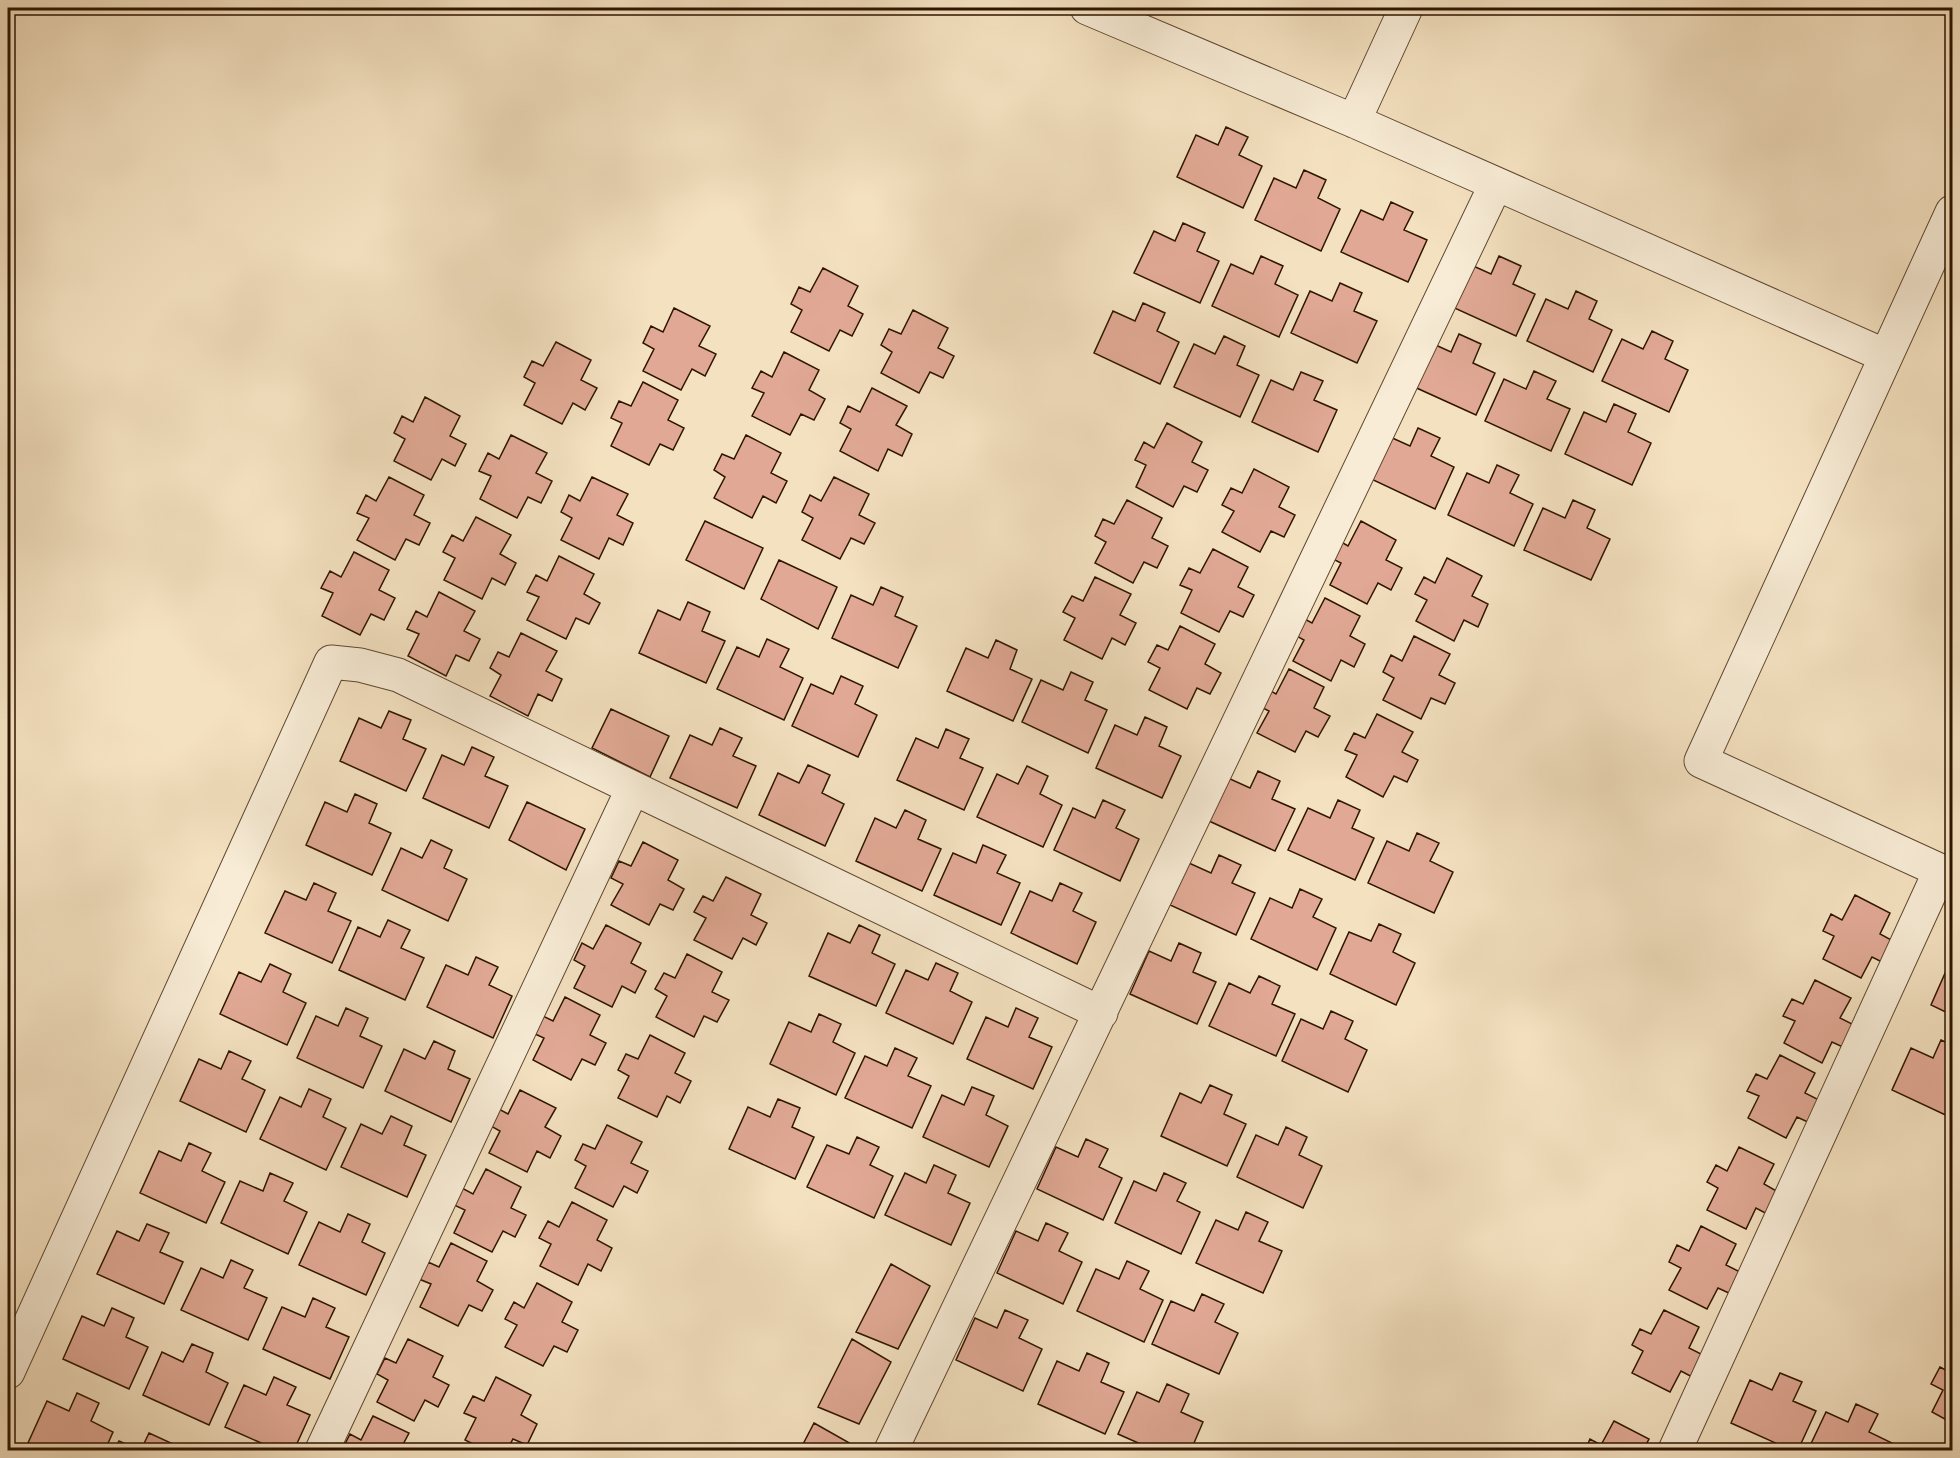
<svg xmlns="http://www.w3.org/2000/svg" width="1960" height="1458" font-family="Cardo,serif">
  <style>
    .building { fill: #e1a995; stroke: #2e1500; stroke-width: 1.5 }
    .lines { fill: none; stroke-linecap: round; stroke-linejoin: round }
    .minor-casing { stroke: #604830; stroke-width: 35 }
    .minor { stroke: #f8ecd6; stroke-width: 33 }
  </style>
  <rect width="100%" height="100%" fill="#f4e1c0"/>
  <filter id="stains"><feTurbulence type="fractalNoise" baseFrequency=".00333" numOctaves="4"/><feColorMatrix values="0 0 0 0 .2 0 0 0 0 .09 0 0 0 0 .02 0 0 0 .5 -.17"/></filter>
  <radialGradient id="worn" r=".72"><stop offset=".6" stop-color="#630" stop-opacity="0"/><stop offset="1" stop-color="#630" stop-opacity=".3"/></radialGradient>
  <path class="building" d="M1226 127 1248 137 1239 155 1262 166 1243 208 1177 177 1196 135 1218 145Z
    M1304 170 1326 180 1318 198 1340 209 1321 251 1255 220 1274 178 1296 188Z
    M1391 202 1413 212 1404 230 1427 240 1408 282 1341 252 1361 210 1383 220Z
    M1183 223 1205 233 1197 251 1219 261 1200 303 1134 273 1154 231 1175 241Z
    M1261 256 1283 266 1275 284 1298 295 1279 337 1212 306 1231 264 1253 274Z
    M1499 256 1521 266 1513 284 1535 294 1516 336 1450 306 1469 264 1491 274Z
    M823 268 858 286 848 306 863 314 852 336 840 330 829 351 791 332 802 310 791 304 799 287 810 292Z
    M1340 283 1362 293 1354 311 1377 321 1357 363 1291 333 1310 291 1332 301Z
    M1576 291 1597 301 1589 319 1612 330 1593 372 1527 341 1546 299 1568 309Z
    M1143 303 1165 313 1157 331 1179 342 1160 384 1094 353 1113 311 1135 321Z
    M674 308 710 326 699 346 716 354 705 376 692 369 681 390 643 371 654 349 643 343 651 326 663 332Z
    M913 310 948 328 938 348 954 356 943 378 930 372 919 393 881 373 892 352 881 345 889 329 901 334Z
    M1652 331 1673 341 1665 359 1688 370 1669 412 1602 381 1622 339 1643 349Z
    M1459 334 1481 344 1473 363 1495 373 1476 415 1410 385 1429 342 1451 352Z
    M1224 336 1245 346 1237 365 1259 375 1240 417 1174 387 1194 344 1215 354Z
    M556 342 591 360 581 380 597 388 585 410 573 403 562 424 524 405 535 383 524 377 532 361 543 366Z
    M784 352 819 370 809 390 825 399 814 420 801 414 790 435 752 416 764 393 752 388 761 371 772 377Z
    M1534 371 1556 381 1547 399 1570 409 1551 451 1485 421 1504 379 1526 389Z
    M1301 372 1323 381 1314 400 1337 410 1318 452 1252 422 1271 380 1293 390Z
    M643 382 678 400 668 420 684 428 673 450 660 444 649 465 611 446 622 423 611 418 619 401 631 406Z
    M872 388 907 406 896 425 912 434 902 456 888 449 878 471 840 451 851 429 840 423 848 406 860 412Z
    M425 397 460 416 450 436 466 444 455 466 442 459 431 480 394 461 405 439 394 433 402 416 413 422Z
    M1614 404 1636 414 1628 432 1651 443 1632 485 1565 454 1584 412 1606 422Z
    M1167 423 1202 442 1192 462 1208 470 1197 492 1184 486 1173 507 1136 487 1146 465 1135 460 1144 442 1154 448Z
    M1418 428 1440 438 1431 456 1454 467 1435 509 1369 478 1388 436 1410 446Z
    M511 435 547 453 536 473 552 481 541 503 528 497 517 518 480 499 491 476 479 471 488 453 499 459Z
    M746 435 781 453 771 473 787 481 776 503 763 496 752 518 714 498 725 477 714 470 722 454 734 459Z
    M1497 465 1519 475 1510 493 1533 504 1514 546 1448 515 1467 473 1489 483Z
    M1254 469 1289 487 1279 507 1295 515 1284 537 1271 531 1260 552 1222 532 1234 511 1222 505 1231 488 1242 493Z
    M389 477 424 495 414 515 430 523 419 545 406 539 395 560 357 540 369 518 357 513 366 495 376 501Z
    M592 477 628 494 617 515 633 523 623 545 609 538 599 559 561 540 572 518 561 512 569 495 580 501Z
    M834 477 869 494 859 515 875 523 864 544 851 538 840 559 802 540 813 518 802 512 810 495 821 501Z
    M1127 500 1162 518 1152 538 1168 546 1157 568 1144 562 1133 583 1095 563 1106 542 1095 536 1103 519 1114 524Z
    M1573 500 1595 510 1587 528 1610 539 1591 580 1524 550 1543 508 1565 518Z
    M476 517 511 535 500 554 516 563 505 585 492 578 482 599 444 580 455 558 443 552 452 535 463 541Z
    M705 521 763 548 744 589 686 560Z
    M1361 521 1396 540 1386 560 1402 568 1391 590 1378 583 1367 604 1330 585 1341 563 1329 557 1338 540 1348 546Z
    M1213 549 1248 567 1238 587 1254 595 1243 617 1230 611 1219 632 1181 613 1192 590 1180 585 1189 568 1200 573Z
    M354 552 389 570 379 590 395 598 384 620 371 614 360 635 322 616 333 593 321 588 330 571 341 577Z
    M559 556 594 574 584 594 600 603 589 624 576 618 566 639 527 620 539 597 527 592 536 575 547 581Z
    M1447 558 1482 576 1472 596 1488 604 1478 627 1464 620 1454 641 1416 621 1427 600 1415 594 1424 577 1435 583Z
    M779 560 837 587 818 629 761 599Z
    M1095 577 1131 594 1120 615 1136 623 1125 645 1112 638 1102 659 1064 640 1075 618 1063 612 1072 596 1083 601Z
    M881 587 903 597 895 616 917 626 898 668 832 638 851 595 873 605Z
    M439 592 475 611 464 631 480 639 469 661 456 655 446 676 408 656 419 634 407 629 416 611 427 617Z
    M1325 598 1360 616 1350 636 1365 644 1354 667 1341 660 1331 681 1293 661 1304 640 1293 634 1301 617 1312 623Z
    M688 602 710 612 702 631 725 641 706 683 639 653 658 610 680 620Z
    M1180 626 1215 644 1205 664 1221 673 1210 694 1197 688 1187 709 1149 690 1160 668 1148 662 1157 645 1168 650Z
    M521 633 557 651 546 671 562 679 552 701 538 694 528 716 490 696 501 675 490 668 498 652 509 657Z
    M1414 636 1450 654 1439 675 1455 683 1445 704 1431 698 1421 719 1383 700 1394 678 1383 672 1391 655 1402 661Z
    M767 639 789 649 780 667 803 678 784 720 717 689 737 647 759 657Z
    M996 640 1017 650 1010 669 1032 679 1013 721 947 691 966 648 988 658Z
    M1289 669 1324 687 1314 708 1330 716 1318 737 1306 731 1295 752 1257 733 1269 711 1257 705 1265 688 1276 694Z
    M1071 672 1093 682 1085 700 1107 710 1088 753 1022 722 1041 680 1063 690Z
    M841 676 863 686 855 704 877 715 858 757 792 726 811 684 833 694Z
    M611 709 669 736 650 777 592 748Z
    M389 711 411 720 403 739 426 749 406 791 340 761 359 718 381 728Z
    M1377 714 1413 732 1402 752 1418 760 1407 782 1394 776 1383 797 1346 777 1357 755 1345 750 1354 733 1365 738Z
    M1145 717 1167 727 1159 746 1181 756 1162 798 1096 768 1115 725 1137 735Z
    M720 728 742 738 733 756 756 766 737 808 670 778 690 735 712 745Z
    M946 729 969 739 960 758 983 768 964 810 897 780 916 738 938 748Z
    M472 747 494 757 485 776 508 786 489 828 423 798 442 755 464 765Z
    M808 765 830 775 822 793 844 804 825 846 759 815 778 773 799 783Z
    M1027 766 1048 776 1040 794 1062 805 1043 847 977 817 997 774 1018 784Z
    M1258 771 1280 781 1272 799 1295 809 1275 851 1209 821 1228 778 1250 788Z
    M355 794 377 804 369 823 391 833 372 875 306 845 325 802 347 812Z
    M1103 800 1125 810 1116 828 1139 839 1120 881 1054 850 1073 808 1095 818Z
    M1338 800 1360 810 1352 828 1374 838 1355 880 1288 850 1308 808 1330 818Z
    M527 802 585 829 566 870 509 840Z
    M905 810 926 820 918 839 941 849 922 891 856 861 875 818 896 828Z
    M1417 833 1439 843 1430 861 1453 872 1434 913 1368 883 1387 841 1409 851Z
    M431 840 452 850 444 868 467 879 448 921 382 890 401 848 422 858Z
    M643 842 678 860 668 880 684 889 673 910 660 904 649 925 611 905 623 884 611 878 619 861 631 866Z
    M983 845 1006 855 997 873 1020 883 1001 925 934 895 953 853 976 863Z
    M1219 855 1241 865 1232 883 1255 893 1236 935 1170 905 1189 863 1211 873Z
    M726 877 761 894 751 915 767 923 756 945 743 938 732 959 694 940 706 918 694 912 703 896 713 901Z
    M314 883 336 893 328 911 351 921 332 963 265 933 285 891 306 900Z
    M1060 883 1082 893 1073 911 1096 922 1077 964 1011 933 1030 891 1052 901Z
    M1300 889 1322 899 1313 917 1336 928 1317 970 1251 939 1270 898 1292 908Z
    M1855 895 1890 913 1880 934 1895 942 1884 963 1872 957 1861 978 1823 959 1834 936 1823 931 1831 914 1842 920Z
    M388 920 410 930 401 948 424 958 405 1000 339 970 358 927 380 937Z
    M1379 924 1401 934 1393 952 1415 963 1396 1005 1330 974 1349 932 1371 941Z
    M606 925 641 943 631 963 646 971 635 993 622 986 612 1007 574 988 585 966 574 960 582 943 593 949Z
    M859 925 880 935 872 953 895 964 876 1006 809 976 828 933 850 943Z
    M1179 943 1201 953 1193 972 1216 982 1197 1024 1130 994 1149 951 1171 961Z
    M687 954 722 972 712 992 729 1000 717 1022 704 1016 694 1037 656 1017 667 996 655 989 664 973 675 978Z
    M476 957 498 967 489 985 512 996 493 1038 427 1007 446 965 468 975Z
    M1950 962 1952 963V1015L1931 1005Z
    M936 963 958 973 950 991 972 1002 953 1044 886 1013 906 970 928 980Z
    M270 964 291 974 283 992 306 1003 287 1045 220 1014 239 972 261 982Z
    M1259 976 1280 986 1272 1004 1295 1014 1276 1056 1209 1026 1229 983 1250 993Z
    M1815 980 1851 998 1840 1018 1856 1026 1845 1048 1832 1042 1822 1063 1784 1043 1795 1021 1783 1016 1792 999 1803 1004Z
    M565 997 600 1015 590 1035 606 1043 595 1065 582 1059 571 1080 533 1060 544 1038 533 1033 541 1015 553 1021Z
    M346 1008 368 1018 360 1036 382 1046 363 1088 297 1058 316 1016 338 1026Z
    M1016 1008 1038 1018 1029 1037 1052 1047 1033 1089 967 1059 986 1017 1008 1027Z
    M1331 1011 1353 1021 1345 1039 1367 1050 1348 1092 1282 1061 1301 1019 1323 1029Z
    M819 1014 841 1024 833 1042 855 1053 836 1095 770 1064 789 1022 811 1032Z
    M650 1035 685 1053 675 1073 691 1081 680 1103 667 1096 657 1117 618 1098 629 1076 618 1070 626 1054 638 1059Z
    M1941 1040 1952 1045V1118L1892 1090 1911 1048 1933 1058Z
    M434 1041 455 1051 448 1069 470 1079 451 1122 385 1091 404 1049 425 1059Z
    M895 1048 917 1058 908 1076 931 1086 912 1128 845 1098 865 1056 887 1066Z
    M229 1051 251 1061 242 1079 265 1090 246 1132 180 1101 199 1059 221 1069Z
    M1780 1055 1815 1073 1805 1093 1821 1101 1810 1123 1797 1117 1786 1138 1748 1118 1759 1096 1747 1091 1756 1074 1767 1079Z
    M1210 1085 1232 1095 1224 1114 1246 1124 1227 1166 1161 1136 1180 1093 1201 1103Z
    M972 1087 994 1096 986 1115 1008 1126 989 1167 923 1137 942 1095 964 1105Z
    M309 1089 331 1099 323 1117 346 1128 326 1170 260 1139 280 1097 301 1107Z
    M520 1090 556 1108 545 1127 561 1136 550 1158 537 1151 527 1172 489 1153 500 1131 489 1125 497 1108 508 1114Z
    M778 1099 800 1108 792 1127 814 1137 795 1179 729 1149 748 1107 770 1117Z
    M391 1116 412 1126 404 1145 426 1155 407 1197 341 1167 361 1124 382 1134Z
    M607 1125 642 1142 631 1163 648 1171 637 1193 624 1186 613 1207 575 1188 586 1166 575 1160 583 1144 595 1149Z
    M1286 1127 1307 1137 1299 1155 1322 1166 1303 1208 1237 1177 1256 1135 1278 1145Z
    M857 1137 879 1147 870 1165 893 1176 874 1218 807 1187 827 1145 849 1154Z
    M1086 1139 1108 1149 1099 1167 1122 1178 1103 1220 1037 1189 1056 1147 1078 1157Z
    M189 1143 211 1153 202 1171 225 1182 206 1223 140 1193 159 1151 181 1161Z
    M1739 1147 1774 1164 1764 1184 1780 1193 1769 1215 1756 1208 1746 1229 1707 1210 1718 1188 1707 1182 1716 1165 1727 1171Z
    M934 1165 956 1175 948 1193 970 1203 951 1245 885 1215 905 1173 926 1183Z
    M486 1169 521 1187 511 1208 526 1215 515 1237 503 1231 492 1252 454 1233 465 1210 454 1205 462 1188 473 1194Z
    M270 1173 293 1183 284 1201 307 1212 288 1254 221 1223 240 1181 263 1191Z
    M1164 1173 1186 1183 1177 1201 1200 1212 1181 1254 1115 1223 1134 1181 1156 1191Z
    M572 1202 607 1220 597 1240 612 1248 601 1271 588 1264 578 1285 540 1266 551 1244 539 1238 548 1221 559 1227Z
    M1246 1212 1268 1222 1259 1241 1282 1251 1263 1293 1196 1263 1216 1220 1238 1230Z
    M348 1214 370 1224 362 1242 385 1253 366 1295 299 1265 319 1222 340 1232Z
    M1046 1223 1068 1233 1059 1251 1082 1262 1063 1304 997 1273 1016 1231 1038 1241Z
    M147 1224 169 1233 160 1252 183 1262 164 1304 97 1274 117 1231 139 1241Z
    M1701 1226 1736 1244 1726 1265 1742 1273 1731 1294 1718 1288 1707 1309 1669 1290 1681 1268 1669 1262 1677 1245 1689 1251Z
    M451 1243 487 1261 477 1281 493 1290 482 1311 469 1305 458 1326 420 1307 431 1284 419 1279 428 1262 439 1267Z
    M231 1260 253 1270 244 1288 267 1298 248 1340 181 1310 201 1268 223 1278Z
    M1127 1261 1149 1271 1140 1289 1163 1300 1144 1342 1077 1311 1096 1269 1119 1279Z
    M891 1264 930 1286 898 1349 856 1332Z
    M537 1283 572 1302 562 1322 578 1330 567 1352 554 1346 543 1366 505 1347 517 1325 505 1319 514 1302 524 1308Z
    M1202 1294 1224 1304 1215 1322 1238 1333 1219 1374 1152 1344 1171 1301 1194 1311Z
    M313 1298 335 1308 326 1327 349 1337 330 1379 263 1349 282 1307 305 1317Z
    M112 1308 134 1318 126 1337 148 1347 129 1389 63 1359 82 1316 104 1326Z
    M1005 1310 1028 1320 1019 1338 1042 1349 1023 1391 956 1360 975 1318 997 1328Z
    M1664 1310 1699 1327 1689 1348 1705 1356 1694 1378 1681 1371 1670 1392 1632 1373 1643 1351 1632 1345 1640 1329 1651 1334Z
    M408 1339 443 1356 433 1377 449 1385 438 1407 425 1400 414 1421 377 1402 388 1380 377 1374 385 1358 396 1363Z
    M852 1339 891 1362 859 1424 818 1407Z
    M192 1344 213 1353 206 1372 228 1383 209 1425 143 1395 162 1352 183 1362Z
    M1087 1353 1109 1363 1101 1382 1124 1392 1105 1434 1038 1404 1057 1361 1079 1371Z
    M1940 1367 1951 1373 1952 1370V1423L1932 1412 1943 1390 1931 1384Z
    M1780 1373 1802 1382 1793 1401 1816 1411 1798 1450H1791L1731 1423 1750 1380 1772 1390Z
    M274 1377 296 1387 287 1405 310 1415 294 1450H277L225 1427 244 1385 266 1395Z
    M496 1377 531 1395 521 1415 537 1424 527 1445 513 1439 507 1450H485L465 1440 476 1418 464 1413 473 1396 484 1401Z
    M1167 1384 1189 1394 1181 1412 1203 1422 1191 1450H1154L1118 1434 1137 1392 1159 1402Z
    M77 1393 99 1403 91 1421 113 1432 105 1450H43L28 1443 47 1401 69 1411Z
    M1856 1404 1878 1414 1869 1432 1892 1443 1888 1450H1808L1826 1412 1848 1422Z
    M373 1416 409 1433 400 1450H342L350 1434 361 1440Z
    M1614 1421 1649 1439 1643 1450H1585L1590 1439 1601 1445Z
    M814 1423 853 1445 850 1450H800Z
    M149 1433 171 1443 167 1450H141Z
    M119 1441 139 1450H114Z"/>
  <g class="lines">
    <g class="minor-casing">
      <path id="minor" d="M1087 8 1354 121 1886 356
        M1354 121 1406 8
        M1952 212 1701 761 1952 876
        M8 1372 331 662 360 665 398 675 1101 1013
        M322 1450 633 788
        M891 1450 1496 184
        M1675 1450 1940 871"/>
    </g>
    <use href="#minor" class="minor"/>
  </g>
  <rect width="1960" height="1458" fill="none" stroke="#f4e1c0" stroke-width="30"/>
  <rect x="9" y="9" width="1942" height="1440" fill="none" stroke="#2e1500" stroke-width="3"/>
  <rect x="15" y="15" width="1930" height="1428" fill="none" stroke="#2e1500" stroke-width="1.5"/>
  <rect width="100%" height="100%" filter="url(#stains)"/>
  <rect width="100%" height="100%" fill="url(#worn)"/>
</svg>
